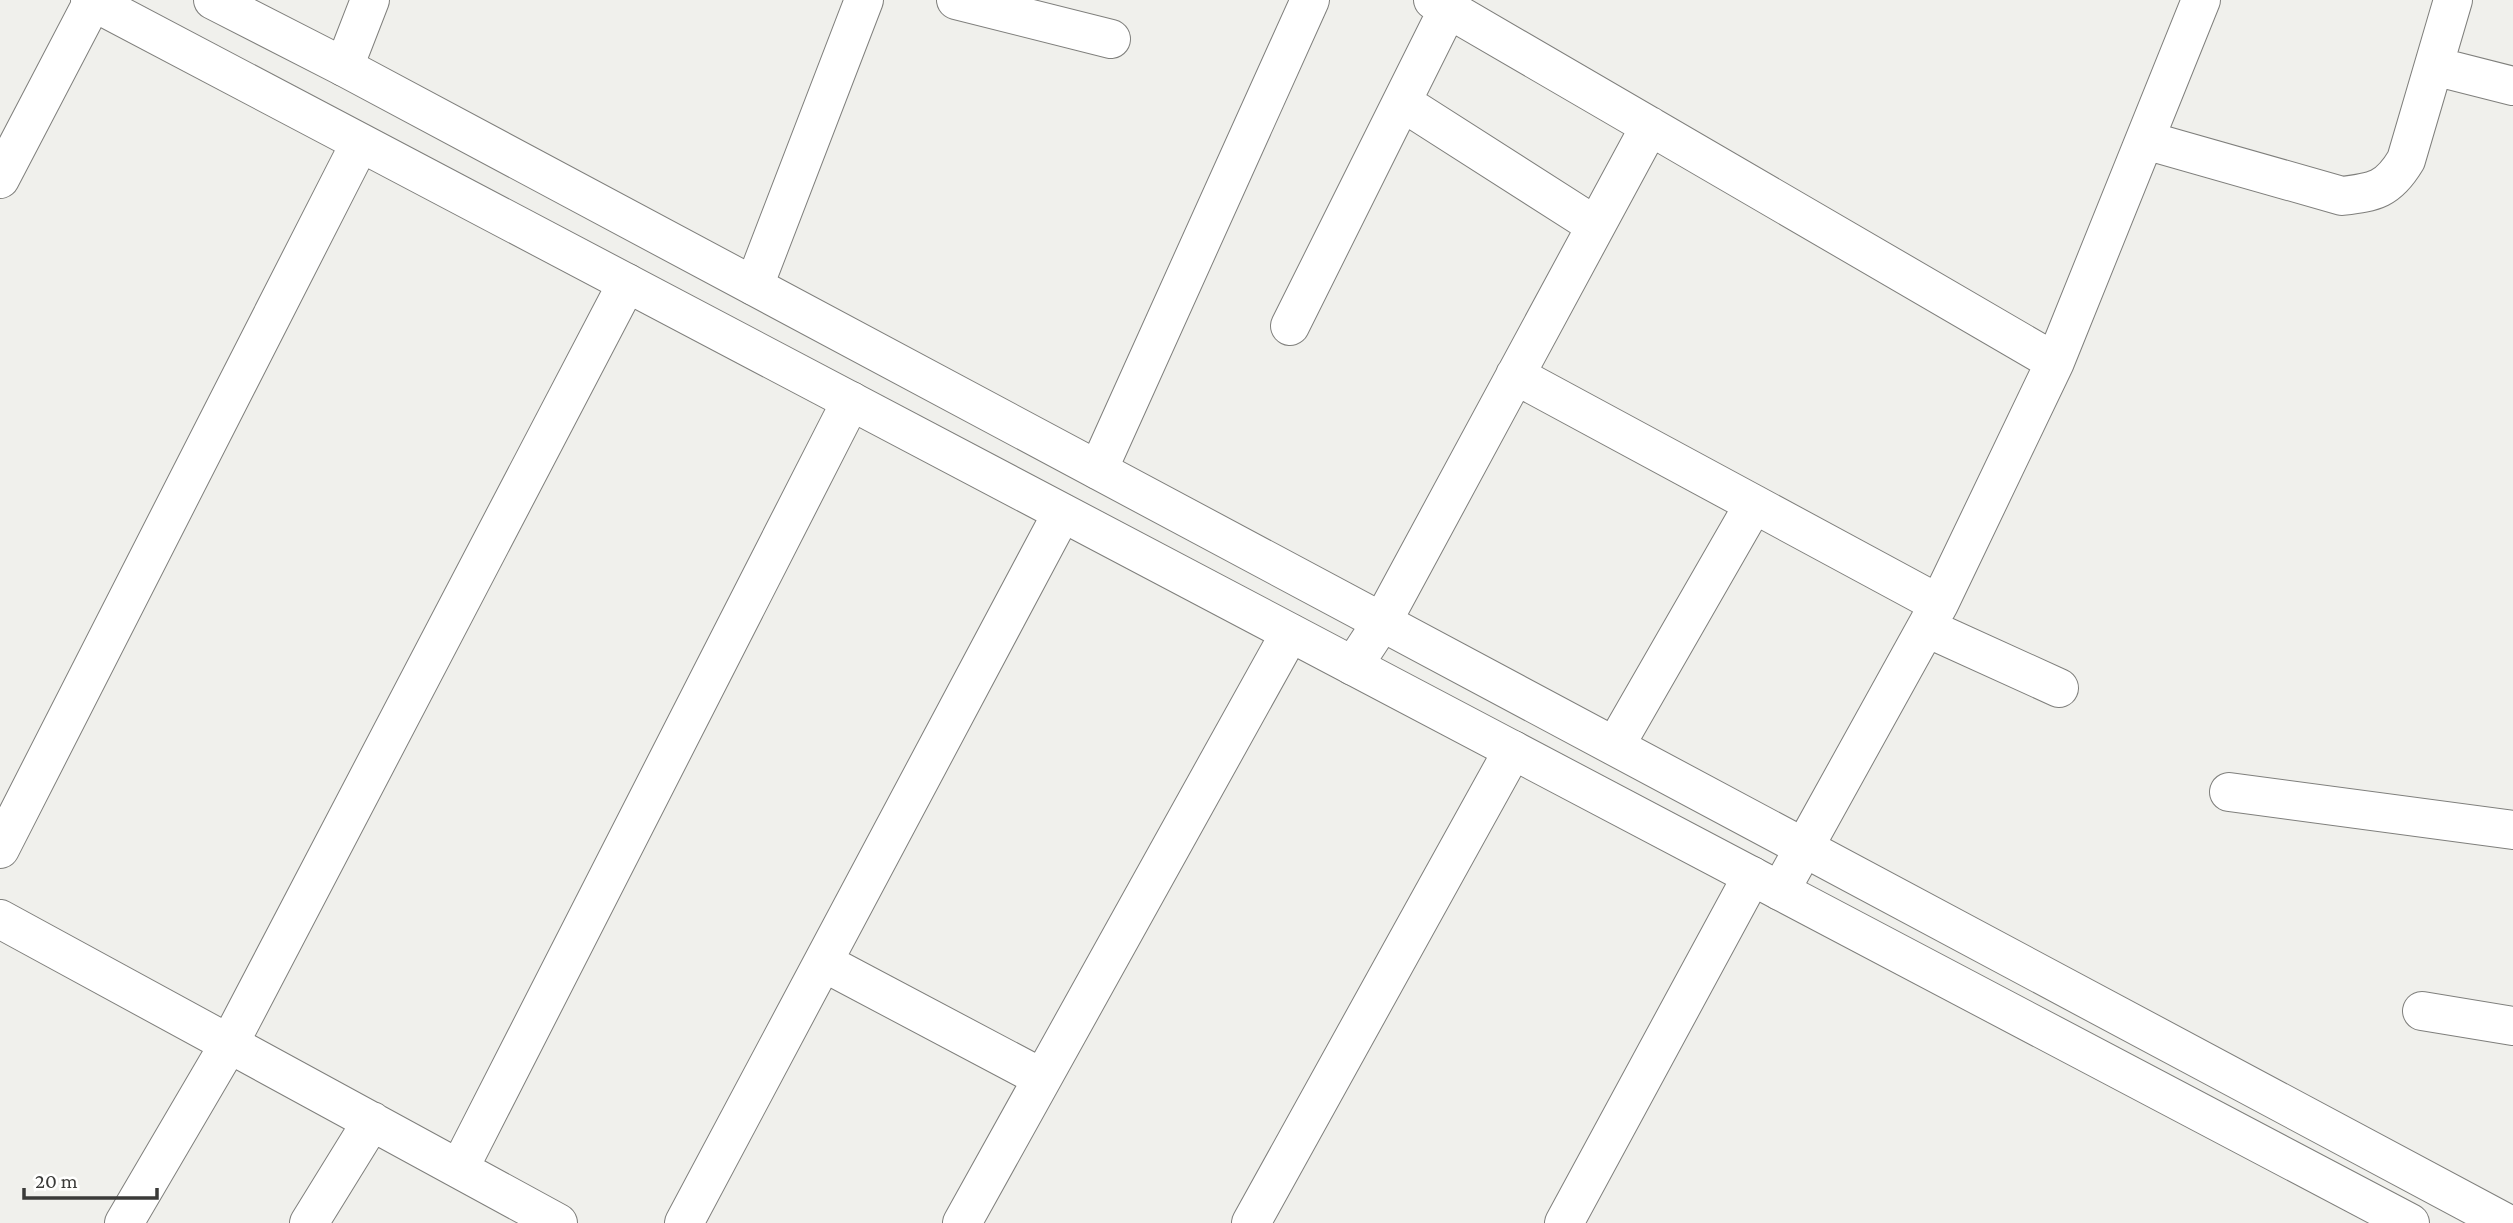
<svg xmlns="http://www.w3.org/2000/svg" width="2513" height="1223" font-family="'Crimson Pro',serif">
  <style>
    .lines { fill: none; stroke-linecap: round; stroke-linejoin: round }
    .minor-casing { stroke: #7f7f7c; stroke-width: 40 }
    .major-casing { stroke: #7f7f7c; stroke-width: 40 }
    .minor { stroke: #fff; stroke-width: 38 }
    .major { stroke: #fff; stroke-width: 38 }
  </style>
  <rect width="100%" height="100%" fill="#f0f0ec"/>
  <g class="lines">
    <g class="minor-casing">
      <path id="minor" d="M956 0 1111 39
        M1433 0 2055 362
        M2434 66 2513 86
        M344 67 370 0
        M1402 102 1596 226
        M2145 140 2342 196C2375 192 2388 190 2406 160L2453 0
        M0 179 93 1
        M754 286 864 0
        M1290 326 1448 9
        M1515 375 1939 604
        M1098 470 1310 0
        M1927 628 2059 688
        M1353 666 1382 622 1650 126
        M1615 746 1754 504
        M2229 792 2513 830
        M0 849 360 143
        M1780 891 1939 604 2055 362 2201 0
        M0 919 558 1223
        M823 962 1042 1078
        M2422 1011 2513 1026
        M459 1169 851 401
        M124 1223 229 1044 627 283
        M309 1223 372 1121
        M684 1223 1062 513
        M962 1223 1290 633
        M1251 1223 1513 750
        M1564 1223 1752 876"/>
    </g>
    <g class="major-casing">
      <path id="major" d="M90 0 2410 1223
        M213 0 344 67 2506 1223"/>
    </g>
    <use href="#minor" class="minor"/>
    <use href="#major" class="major"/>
  </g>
  <path d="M24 1188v10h133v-10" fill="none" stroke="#3a3a38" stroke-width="3.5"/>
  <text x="35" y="1188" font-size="21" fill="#3a3a38" stroke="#fffffe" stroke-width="5" paint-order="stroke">20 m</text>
</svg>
